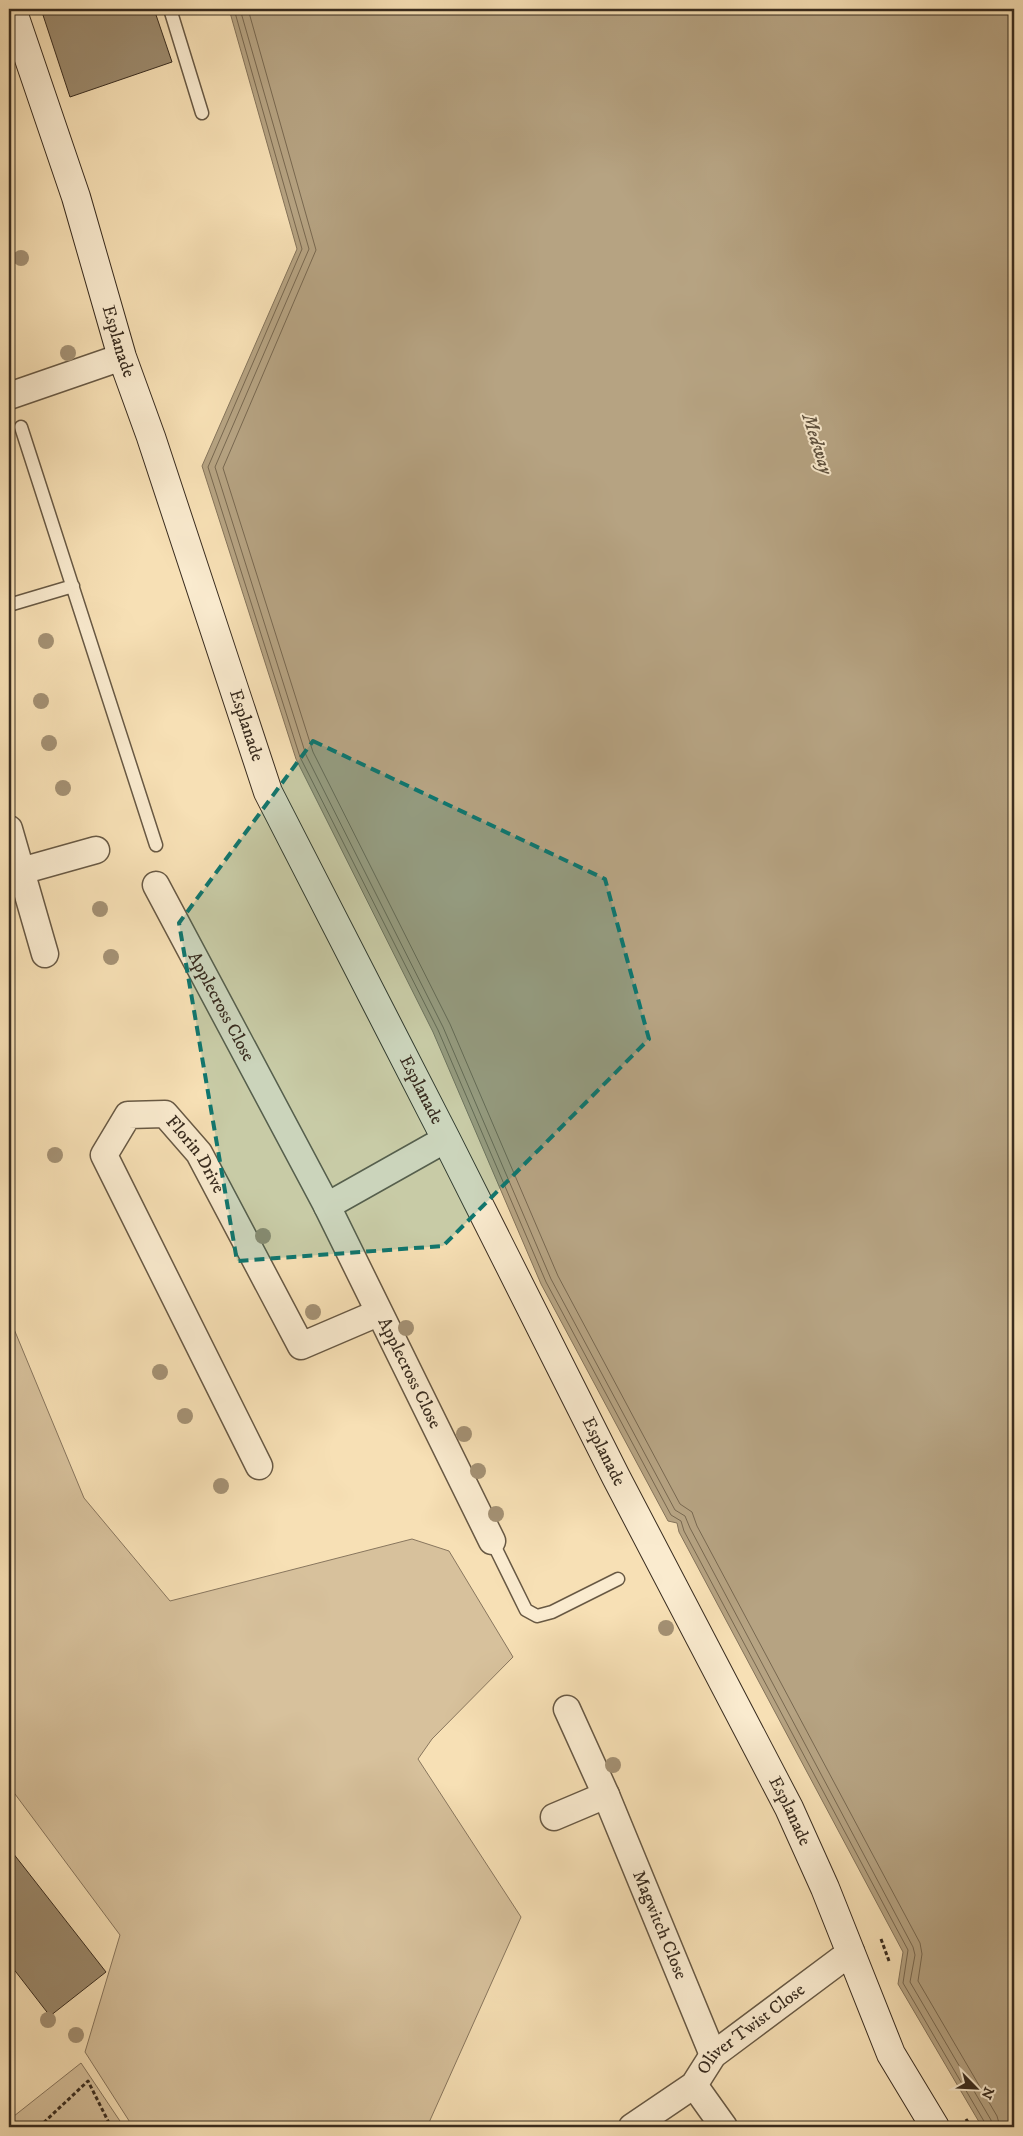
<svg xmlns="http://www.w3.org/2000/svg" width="1023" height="2136" font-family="'IM FELL DW Pica',serif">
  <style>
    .green { fill: #d7c19c; stroke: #88765e }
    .water { fill: #b6a382; stroke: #84735a }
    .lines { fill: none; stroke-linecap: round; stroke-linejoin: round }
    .shore { stroke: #786850; stroke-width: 1 }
    .building { fill: #9c8a6d; stroke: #392c1f }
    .lane-casing { stroke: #685944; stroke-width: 15 }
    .street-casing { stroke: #685944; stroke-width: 29 }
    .secondary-casing { stroke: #392c1f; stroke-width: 30 }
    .path { stroke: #392c1f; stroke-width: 3; stroke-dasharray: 4 2.5; stroke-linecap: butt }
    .lane { stroke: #faebcf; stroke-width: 12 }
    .street { stroke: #faebcf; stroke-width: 26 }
    .secondary { stroke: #faebcf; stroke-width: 28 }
    .tree { fill: #a49174 }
    .marked { fill: #0f766e; fill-opacity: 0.2; stroke: #0f766e; stroke-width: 4; stroke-dasharray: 10 6; stroke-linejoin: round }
    .labels { text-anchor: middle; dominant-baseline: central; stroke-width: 4; stroke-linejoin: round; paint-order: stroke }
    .street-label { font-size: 18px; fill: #392c1f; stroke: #faebcf }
    .water-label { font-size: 19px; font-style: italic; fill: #5e503d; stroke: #faebcf }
  </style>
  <rect width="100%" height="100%" fill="#f7e0b5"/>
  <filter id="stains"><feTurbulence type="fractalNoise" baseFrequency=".004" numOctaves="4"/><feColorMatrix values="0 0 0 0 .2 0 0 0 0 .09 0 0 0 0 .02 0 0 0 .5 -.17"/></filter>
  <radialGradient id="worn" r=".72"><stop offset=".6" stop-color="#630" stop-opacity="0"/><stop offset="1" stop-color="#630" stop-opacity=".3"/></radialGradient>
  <path class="green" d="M9 1317 84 1498 170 1601 412 1539 449 1551 513 1657 432 1739 418 1759 521 1917 427 2127H133L85 2052 120 1935 9 1786Z
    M81 2063 124 2127H9V2120Z"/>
  <path class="water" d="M229 9H1014V2127H982L898 1984 903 1952 679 1532 677 1523 668 1521 541 1284 433 1032 296 759 202 466 297 249Z"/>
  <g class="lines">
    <path class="shore" d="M234 9 302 249 208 467 300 757 438 1030 546 1282 671 1515 681 1521 684 1531 908 1950 903 1983 985 2123 986 2127
      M240 9 309 249 215 467 306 755 443 1027 551 1279 675 1510 685 1516 690 1528 913 1947 915 1955 910 1982 991 2120 992 2127
      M248 9 316 250 223 468 313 752 450 1024 558 1276 680 1504 692 1512 697 1526 920 1943 922 1954 918 1981 997 2116 1000 2127"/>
  </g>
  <path class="building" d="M41 9H154L172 62 70 97Z
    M9 1848 106 1972 50 2016 9 1963Z"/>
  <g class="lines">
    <g class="lane-casing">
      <path id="lane" d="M170 9 202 113
        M21 427 156 845
        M9 605 73 586
        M492 1541 526 1610 537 1616 552 1612 618 1579"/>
    </g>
    <g class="street-casing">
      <g id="street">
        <path d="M9 396 122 357"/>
        <path d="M9 829 45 954"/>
        <path d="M21 871 96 850"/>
        <path id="s1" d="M156 885 327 1206 492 1541"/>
        <path d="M327 1206 446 1139"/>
        <path id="s2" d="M259 1466 104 1155 128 1115 165 1114 199 1153 301 1346 378 1313"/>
        <path id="s3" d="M567 1709 606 1795 713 2055"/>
        <path d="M554 1817 606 1795"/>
        <path d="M694 2085 724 2127"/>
        <path id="s4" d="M632 2127 694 2085 713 2055 851 1952"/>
      </g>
    </g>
    <g class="secondary-casing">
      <g id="secondary">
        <path id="s5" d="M12 9 76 197 122 357 151 437 268 792 446 1139 616 1477 789 1808 825 1888 891 2054 935 2127"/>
      </g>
    </g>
    <path class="path" d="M881 1939 889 1961
      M966 2119 971 2127
      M39 2127 88 2081 111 2127"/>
    <use href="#lane" class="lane"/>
    <use href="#street" class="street"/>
    <use href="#secondary" class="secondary"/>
  </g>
  <g class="tree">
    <circle cx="21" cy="258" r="8"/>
    <circle cx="68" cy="353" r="8"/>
    <circle cx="46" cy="641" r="8"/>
    <circle cx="41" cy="701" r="8"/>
    <circle cx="49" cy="743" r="8"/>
    <circle cx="63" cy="788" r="8"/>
    <circle cx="100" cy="909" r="8"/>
    <circle cx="111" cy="957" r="8"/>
    <circle cx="55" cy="1155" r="8"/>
    <circle cx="263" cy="1236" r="8"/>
    <circle cx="313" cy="1312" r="8"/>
    <circle cx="406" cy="1328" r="8"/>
    <circle cx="160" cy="1372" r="8"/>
    <circle cx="185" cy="1416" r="8"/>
    <circle cx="464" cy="1434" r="8"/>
    <circle cx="478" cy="1471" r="8"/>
    <circle cx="221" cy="1486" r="8"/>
    <circle cx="496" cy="1514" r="8"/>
    <circle cx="666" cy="1628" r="8"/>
    <circle cx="613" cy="1765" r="8"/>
    <circle cx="48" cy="2020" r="8"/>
    <circle cx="76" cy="2035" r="8"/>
  </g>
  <path class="marked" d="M313 741 605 879 649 1039 443 1246 237 1261 179 923Z"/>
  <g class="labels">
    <g class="street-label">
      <text stroke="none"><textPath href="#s5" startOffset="349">Esplanade</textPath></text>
      <text stroke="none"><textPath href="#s5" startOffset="754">Esplanade</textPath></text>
      <text stroke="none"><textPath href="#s1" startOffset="138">Applecross Close</textPath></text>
      <text stroke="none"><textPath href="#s5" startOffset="1159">Esplanade</textPath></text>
      <text stroke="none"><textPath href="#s2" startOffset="482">Florin Drive</textPath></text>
      <text stroke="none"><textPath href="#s1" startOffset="550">Applecross Close</textPath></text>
      <text stroke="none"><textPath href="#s5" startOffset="1564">Esplanade</textPath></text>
      <text stroke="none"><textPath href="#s5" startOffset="1969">Esplanade</textPath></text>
      <text stroke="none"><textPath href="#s3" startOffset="235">Magwitch Close</textPath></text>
      <text stroke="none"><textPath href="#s4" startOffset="156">Oliver Twist Close</textPath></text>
    </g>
    <g class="water-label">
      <text transform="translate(817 444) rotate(72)">Medway</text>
    </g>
  </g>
  <rect width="1023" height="2136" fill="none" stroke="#f7e0b5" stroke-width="30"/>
  <rect x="10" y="10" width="1003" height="2116" fill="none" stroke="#392c1f" stroke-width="2.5"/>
  <rect x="15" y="15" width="993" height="2106" fill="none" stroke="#392c1f"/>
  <g transform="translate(976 2088) rotate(114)" stroke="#faebcf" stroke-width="4" paint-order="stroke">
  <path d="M0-4L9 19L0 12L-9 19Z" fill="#392c1f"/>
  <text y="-8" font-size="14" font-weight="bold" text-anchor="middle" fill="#392c1f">N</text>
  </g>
  <rect width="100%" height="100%" filter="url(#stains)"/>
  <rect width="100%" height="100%" fill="url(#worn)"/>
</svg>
